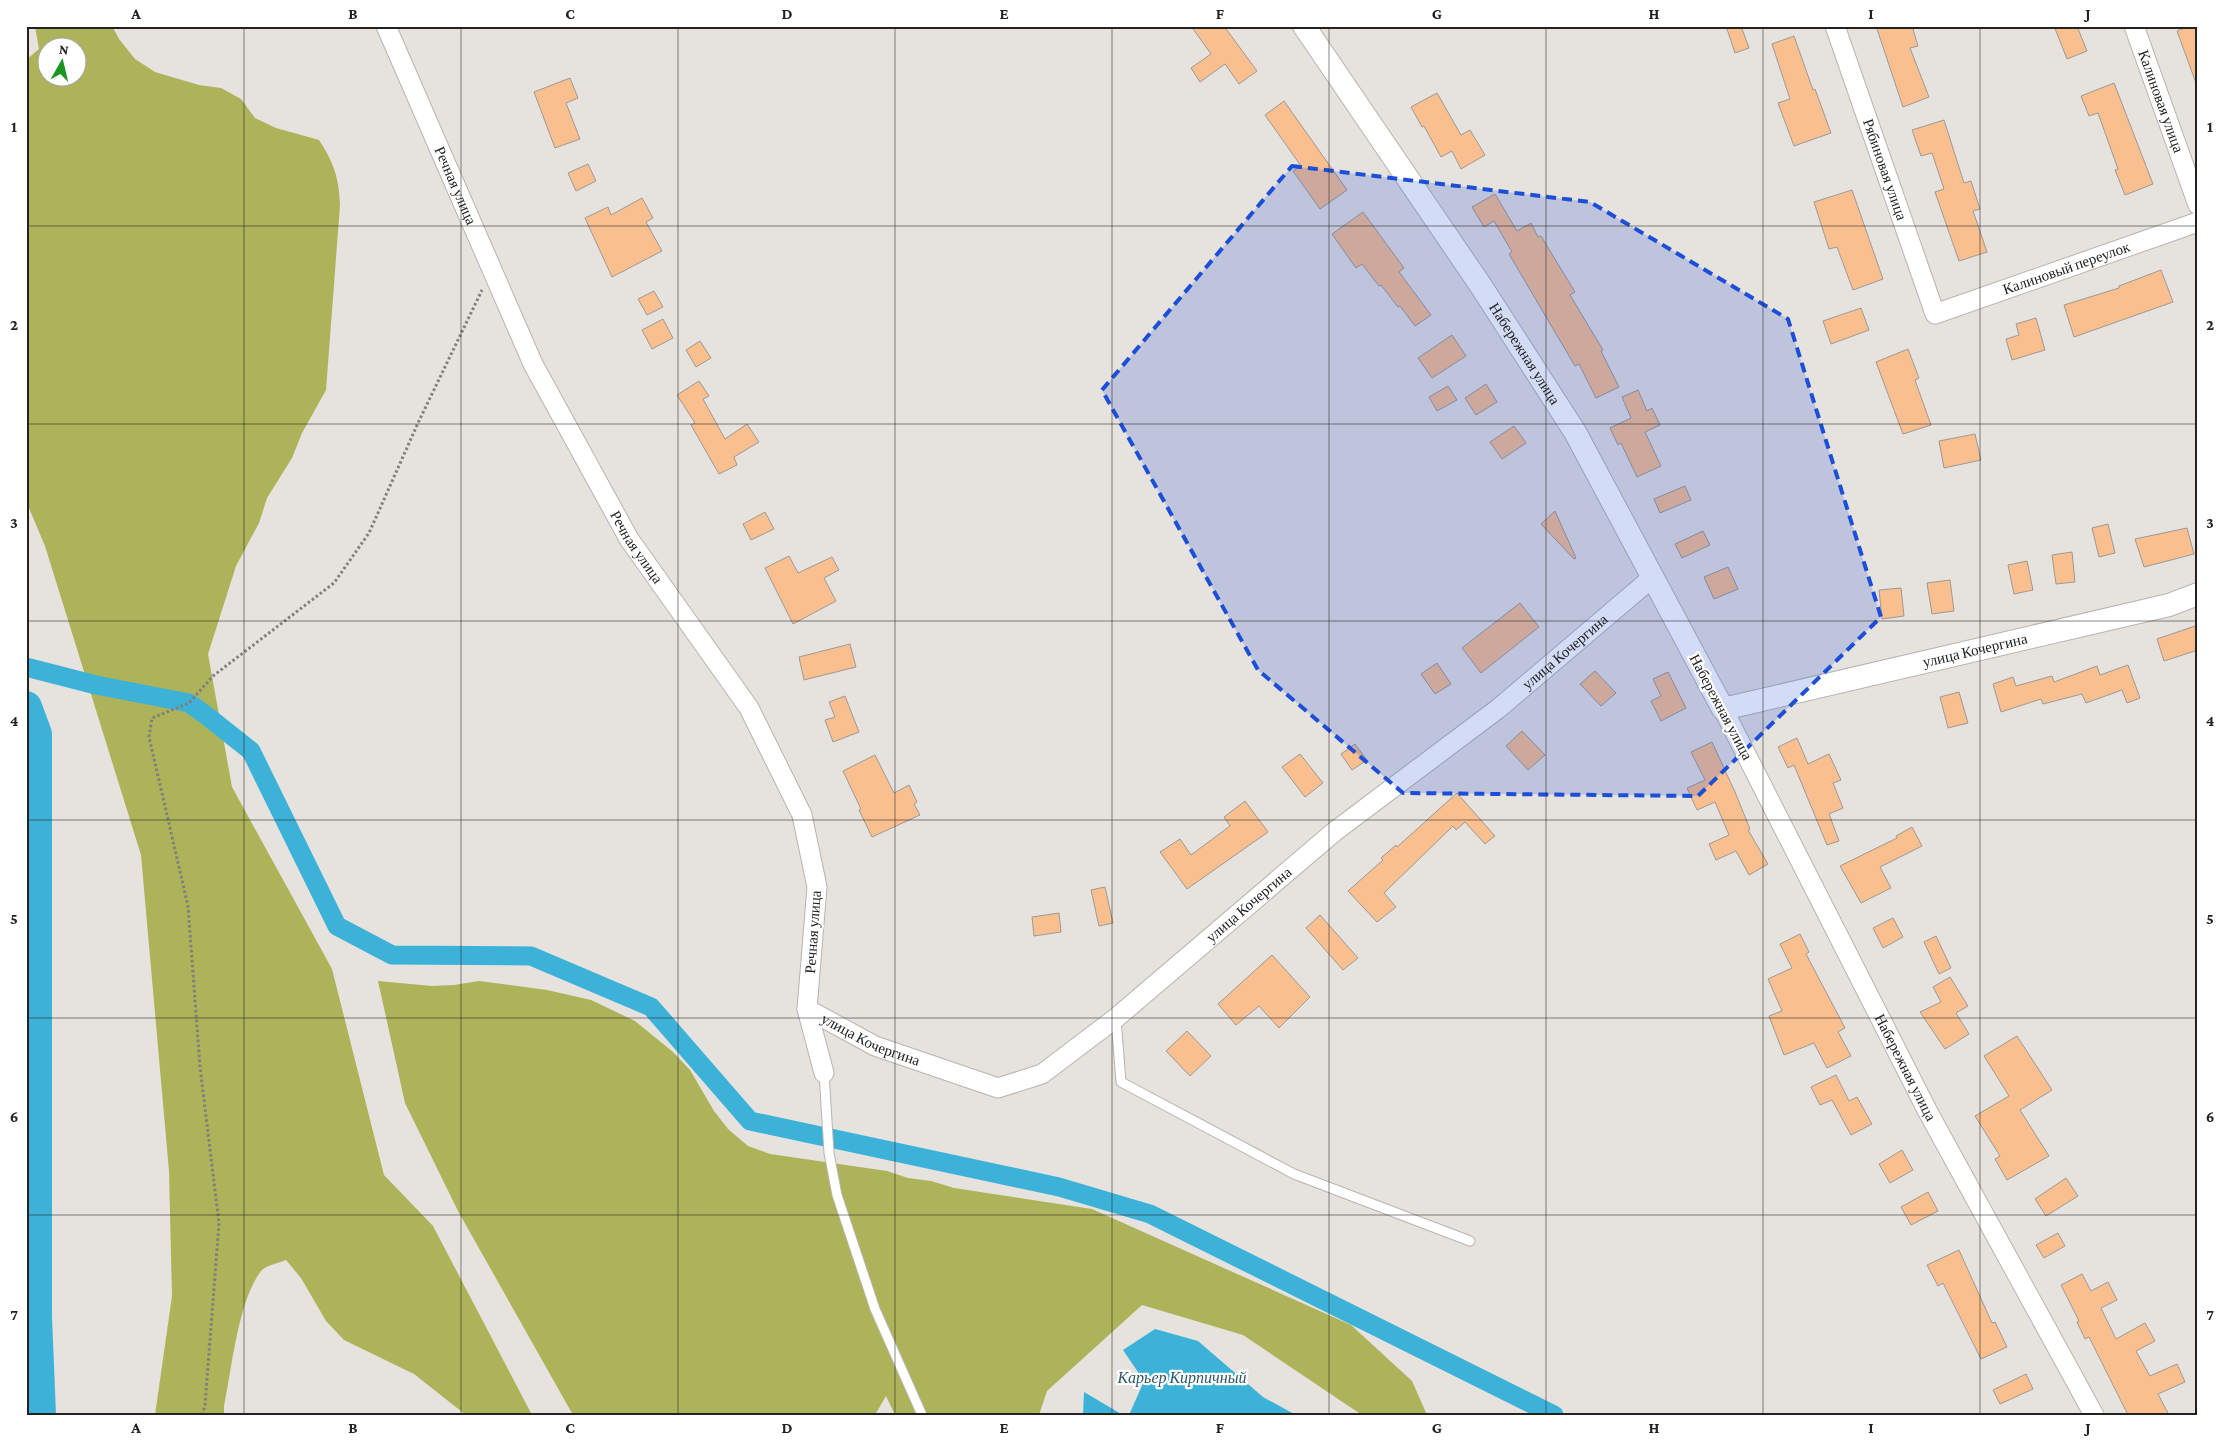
<svg xmlns="http://www.w3.org/2000/svg" width="2224" height="1441" font-family="'Crimson Pro',serif">
  <style>
    .forest { fill: #adb358; fill-rule: evenodd }
    .water { fill: #3db2d8 }
    .lines { fill: none; stroke-linecap: round; stroke-linejoin: round }
    .canal { stroke: #3db2d8; stroke-width: 19 }
    .river { stroke: #3db2d8; stroke-width: 32 }
    .building { fill: #f9bf8e; stroke: #9d9996 }
    .service-casing { stroke: #b8b4b1; stroke-width: 11 }
    .minor-casing { stroke: #b8b4b1; stroke-width: 21 }
    .tertiary-casing { stroke: #b8b4b1; stroke-width: 24 }
    .path { stroke: #817e7c; stroke-width: 3; stroke-dasharray: 2.5 2.5; stroke-linecap: butt }
    .service { stroke: #fff; stroke-width: 9 }
    .minor { stroke: #fff; stroke-width: 19 }
    .tertiary { stroke: #fff; stroke-width: 22 }
    .marked { fill: #1d4ed8; fill-opacity: 0.2; stroke: #1d4ed8; stroke-width: 4; stroke-dasharray: 10 6; stroke-linejoin: round }
    .grid { fill: none; stroke: #232221; stroke-width: 1; stroke-opacity: 0.55 }
    .labels { text-anchor: middle; dominant-baseline: central; stroke-width: 4.5; stroke-linejoin: round; paint-order: stroke }
    .street-label { font-size: 15px; fill: #232221; stroke: #fff }
    .water-label { font-size: 16px; font-style: italic; fill: #295869; stroke: #fff }
    .neatline { fill: none; stroke: #232221; stroke-width: 2 }
    .grid-label { font-size: 16px; text-anchor: middle; font-weight: bold; fill: #232221 }
  </style>
  <rect width="100%" height="100%" fill="#e6e2de"/>
  <path class="forest" d="M35 26H112L119 39 135 59 155 72 199 85 221 88 241 99 255 118 276 128 319 140C334 163 339 178 340 205L326 390 302 433 292 458 267 498 259 523 236 566 208 654 232 787 332 969 384 1175 433 1226 532 1415H466L414 1374 344 1340 326 1321 301 1278 286 1260C279 1263 266 1265 261 1271 238 1301 232 1368 224 1406V1415H155L172 1296 169 1171 141 855 45 546 26 501V60L39 49ZM48 48H78V78H48Z
    M378 981 432 986 454 985 479 981 547 990 591 1000 635 1021 673 1052 690 1070 714 1111 728 1129 748 1146 770 1154 887 1171 908 1178 931 1181 954 1188 1092 1209 1351 1325 1412 1381 1427 1415H1362L1243 1335 1142 1305 1047 1391 1039 1415H895L886 1396 875 1415H573L458 1211 405 1103Z"/>
  <path class="water" d="M1155 1329 1198 1341 1263 1397 1296 1415H1129L1144 1381 1123 1350Z
    M1084 1392 1123 1415H1083Z"/>
  <g class="lines">
    <path class="canal" d="M26 667 96 685 189 703 207 716 251 751 337 926 392 955 531 956 651 1007 750 1121 1059 1187 1150 1214 1554 1415"/>
    <path class="river" d="M26 707 36 734V1317L40 1415"/>
  </g>
  <path class="building" d="M1191 26H1224L1257 71 1239 84 1225 64 1200 82 1191 68 1211 54Z
    M1726 26H1741L1749 48 1735 53Z
    M1876 26H1912L1918 46 1910 48 1929 97 1903 107Z
    M2054 26H2077L2087 51 2067 59Z
    M2189 26H2198V83H2196L2177 31Z
    M1794 36 1813 90 1815 89 1831 133 1794 146 1778 103 1790 99 1772 44Z
    M570 78 578 98 566 103 580 139 555 148 534 92Z
    M2114 83 2153 184 2125 195 2115 170 2118 169 2098 113 2089 116 2081 96Z
    M1437 93 1461 135 1470 130 1485 155 1461 169 1452 151 1441 157 1424 126 1422 127 1411 107Z
    M1284 101 1347 190 1320 209 1293 171 1301 166 1265 115Z
    M1944 120 1964 183 1971 181 1980 209 1973 211 1987 252 1959 261 1935 192 1944 189 1932 153 1921 156 1912 130Z
    M588 164 596 181 576 191 568 173Z
    M1852 190 1883 279 1853 290 1837 247 1829 249 1814 202Z
    M1495 194 1517 231 1531 223 1538 237 1541 236 1575 292 1570 295 1603 350 1601 351 1619 387 1596 398 1579 364 1575 366 1509 254 1512 252 1494 221 1484 227 1472 207Z
    M642 198 653 218 646 222 662 251 612 277 585 218 608 207 611 215Z
    M1363 212 1404 268 1399 272 1431 315 1415 326 1400 306 1398 307 1381 285 1379 286 1362 264 1356 268 1332 234Z
    M2161 270 2173 302 2074 337 2064 305 2119 288V286Z
    M654 291 663 307 647 315 638 299Z
    M1861 308 1869 330 1831 344 1823 321Z
    M2036 318 2045 350 2012 360 2006 339 2019 335 2016 324Z
    M663 319 673 338 652 349 642 330Z
    M1452 335 1466 356 1432 378 1418 358Z
    M700 341 711 358 696 367 686 350Z
    M1908 349 1919 378 1915 380 1931 425 1903 434 1876 362Z
    M699 381 709 396 703 399 725 439 747 424 759 442 734 457 737 465 719 474 691 425 695 423 677 395Z
    M1486 384 1497 402 1476 415 1465 398Z
    M1448 386 1457 400 1437 411 1429 397Z
    M1638 390 1647 411 1652 408 1660 425 1645 432 1661 466 1637 477 1621 443 1618 445 1610 428 1631 418 1622 397Z
    M1514 426 1526 443 1502 459 1490 442Z
    M1975 434 1981 460 1944 468 1939 441Z
    M1685 486 1691 500 1660 513 1654 499Z
    M1555 511 1576 558 1574 559 1541 524Z
    M765 512 774 529 751 540 743 524Z
    M2108 524 2115 553 2099 557 2092 528Z
    M2187 528 2194 554 2144 567 2135 539Z
    M1703 531 1710 545 1682 558 1675 544Z
    M2072 552 2075 582 2056 584 2052 555Z
    M789 556 798 573 832 557 839 570 824 578 836 601 793 624 765 568Z
    M2027 561 2033 590 2014 594 2008 565Z
    M1728 567 1738 589 1714 599 1704 577Z
    M1950 580 1954 611 1932 614 1927 583Z
    M1901 588 1904 616 1882 619 1879 590Z
    M1520 603 1539 627 1481 673 1462 648Z
    M2198 625V650L2164 661 2157 639Z
    M850 644 856 667 804 680 799 657Z
    M1437 663 1451 684 1435 694 1421 674Z
    M2128 665 2140 698 2127 703 2122 690 2086 703 2082 694 2043 704 2041 699 2001 712 1993 684 2013 677 2016 686 2052 676 2054 682 2097 666 2100 675Z
    M1595 671 1616 693 1601 706 1580 684Z
    M1668 672 1686 708 1661 721 1651 701 1661 696 1653 679Z
    M1959 692 1968 723 1948 728 1940 697Z
    M845 696 859 732 833 742 825 720 835 717 829 702Z
    M1522 731 1545 755 1528 770 1506 746Z
    M1797 738 1808 764 1829 754 1841 780 1833 783 1843 808 1829 814 1839 841 1827 845 1794 765 1788 768 1778 747Z
    M1712 742 1735 792 1750 829 1748 830 1768 864 1749 875 1736 851 1716 860 1709 844 1729 835 1715 802 1697 810 1687 788 1705 780 1691 752Z
    M1355 744 1367 760 1352 770 1341 754Z
    M1300 754 1323 783 1305 797 1282 767Z
    M875 755 894 793 909 785 917 802 914 804 920 815 872 837 859 810 861 809 843 771Z
    M1457 793 1495 836 1485 844 1465 822 1456 830 1453 826 1384 893 1396 907 1377 922 1348 891 1383 860 1381 858 1396 845 1397 847Z
    M1245 801 1268 832 1187 889 1160 852 1180 839 1191 855 1230 826 1224 817Z
    M1912 827 1922 846 1880 867 1891 888 1861 903 1840 866 1897 838 1896 836Z
    M1105 887 1113 923 1099 926 1091 890Z
    M1059 913 1061 932 1034 936 1032 917Z
    M1320 915 1358 958 1343 970 1306 928Z
    M1893 918 1903 937 1883 948 1873 928Z
    M1800 934 1809 952 1806 954 1845 1028 1838 1032 1851 1056 1827 1068 1814 1043 1784 1055 1769 1016 1782 1011 1768 979 1792 968 1780 944Z
    M1936 936 1951 968 1939 974 1924 942Z
    M1272 955 1310 997 1279 1028 1259 1006 1236 1025 1218 1004Z
    M1950 977 1968 1006 1956 1013 1969 1034 1945 1049 1920 1012 1941 1002 1933 987Z
    M1187 1031 1211 1056 1190 1076 1166 1051Z
    M2017 1036 2052 1090 2020 1110 2049 1156 2007 1180 1995 1159 2000 1156 1975 1116 2009 1096 1984 1056Z
    M1836 1075 1849 1101 1857 1097 1872 1124 1851 1135 1832 1100 1820 1105 1811 1087Z
    M1902 1150 1913 1170 1890 1183 1879 1164Z
    M2066 1178 2078 1196 2046 1216 2035 1199Z
    M1928 1192 1938 1211 1911 1225 1901 1207Z
    M2058 1233 2065 1246 2044 1258 2036 1245Z
    M1959 1250 1992 1323 1995 1322 2007 1347 1981 1359 1943 1283 1938 1286 1927 1265Z
    M2082 1274 2091 1291 2108 1282 2117 1300 2101 1308 2116 1339 2145 1323 2155 1341 2136 1351 2150 1376 2177 1364 2185 1382 2158 1394 2169 1415H2128L2089 1337 2085 1339 2077 1322 2079 1321 2061 1285Z
    M2026 1374 2033 1389 2000 1404 1993 1390Z"/>
  <g class="lines">
    <g class="service-casing">
      <path id="service" d="M1116 1019 1121 1082 1294 1174 1470 1241
        M824 1073 829 1153 837 1195 875 1309 922 1415"/>
    </g>
    <g class="minor-casing">
      <g id="minor">
        <path id="s1" d="M386 26 533 364 629 539 749 708 802 815 817 887 807 1009 824 1073"/>
        <path id="s2" d="M1835 26 1935 314 2198 222"/>
        <path id="s3" d="M2134 26 2198 205"/>
        <path id="s4" d="M1723 709 1928 1112 2094 1415"/>
        <path id="s5" d="M807 1009 875 1046 998 1088 1042 1074 1116 1018 1334 832 1499 708 1653 577"/>
      </g>
    </g>
    <g class="tertiary-casing">
      <g id="tertiary">
        <path id="s6" d="M1304 26 1481 286 1575 432 1723 709 2169 605 2198 594"/>
      </g>
    </g>
    <path class="path" d="M202 1415 205 1405 219 1223 200 1067 188 906 149 737 152 718 189 703 213 676 334 583 369 533 418 423 482 290"/>
    <use href="#service" class="service"/>
    <use href="#minor" class="minor"/>
    <use href="#tertiary" class="tertiary"/>
  </g>
  <path class="marked" d="M1292 166 1590 202 1788 319 1881 617 1698 796 1403 793 1258 670 1102 390Z"/>
  <path class="grid" d="M244 26V1415M461 26V1415M678 26V1415M895 26V1415M1112 26V1415M1329 26V1415M1546 26V1415M1763 26V1415M1980 26V1415M26 226H2198M26 424H2198M26 621H2198M26 820H2198M26 1018H2198M26 1215H2198"/>
  <g class="labels">
    <g class="street-label">
      <text stroke="none"><textPath href="#s3" startOffset="80">Калиновая улица</textPath></text>
      <text stroke="none"><textPath href="#s2" startOffset="152">Рябиновая улица</textPath></text>
      <text stroke="none"><textPath href="#s1" startOffset="174">Речная улица</textPath></text>
      <text stroke="none"><textPath href="#s2" startOffset="444">Калиновый переулок</textPath></text>
      <text stroke="none"><textPath href="#s6" startOffset="395">Набережная улица</textPath></text>
      <text stroke="none"><textPath href="#s1" startOffset="579">Речная улица</textPath></text>
      <text stroke="none"><textPath href="#s6" startOffset="1061">улица Кочергина</textPath></text>
      <text stroke="none"><textPath href="#s5" startOffset="926">улица Кочергина</textPath></text>
      <text transform="translate(1721 707) rotate(62)">Набережная улица</text>
      <text stroke="none"><textPath href="#s5" startOffset="521">улица Кочергина</textPath></text>
      <text transform="translate(813 932) rotate(-86)">Речная улица</text>
      <text stroke="none"><textPath href="#s5" startOffset="71">улица Кочергина</textPath></text>
      <text stroke="none"><textPath href="#s4" startOffset="402">Набережная улица</textPath></text>
    </g>
    <g class="water-label">
      <text x="1182" y="1377">Карьер Кирпичный</text>
    </g>
  </g>
  <rect width="2224" height="1441" fill="none" stroke="#ffffff" stroke-width="55"/>
  <g transform="translate(62 62) rotate(8)"><circle r="24" fill="#ffffff" stroke="#a7a7a6"/>
  <path d="M0-4L9 19L0 12L-9 19Z" fill="#1c9322"/>
  <text y="-8" font-size="14" font-weight="bold" text-anchor="middle" fill="#232221">N</text>
  </g>
  <rect x="28" y="28" width="2168" height="1386" class="neatline"/>
  <g class="grid-label">
    <text x="136" y="19">A</text>
    <text x="353" y="19">B</text>
    <text x="570" y="19">C</text>
    <text x="787" y="19">D</text>
    <text x="1004" y="19">E</text>
    <text x="1220" y="19">F</text>
    <text x="1437" y="19">G</text>
    <text x="1654" y="19">H</text>
    <text x="1871" y="19">I</text>
    <text x="2088" y="19">J</text>
    <text x="14" y="132">1</text>
    <text x="2210" y="132">1</text>
    <text x="14" y="330">2</text>
    <text x="2210" y="330">2</text>
    <text x="14" y="528">3</text>
    <text x="2210" y="528">3</text>
    <text x="14" y="726">4</text>
    <text x="2210" y="726">4</text>
    <text x="14" y="924">5</text>
    <text x="2210" y="924">5</text>
    <text x="14" y="1122">6</text>
    <text x="2210" y="1122">6</text>
    <text x="14" y="1320">7</text>
    <text x="2210" y="1320">7</text>
    <text x="136" y="1433">A</text>
    <text x="353" y="1433">B</text>
    <text x="570" y="1433">C</text>
    <text x="787" y="1433">D</text>
    <text x="1004" y="1433">E</text>
    <text x="1220" y="1433">F</text>
    <text x="1437" y="1433">G</text>
    <text x="1654" y="1433">H</text>
    <text x="1871" y="1433">I</text>
    <text x="2088" y="1433">J</text>
  </g>
</svg>
